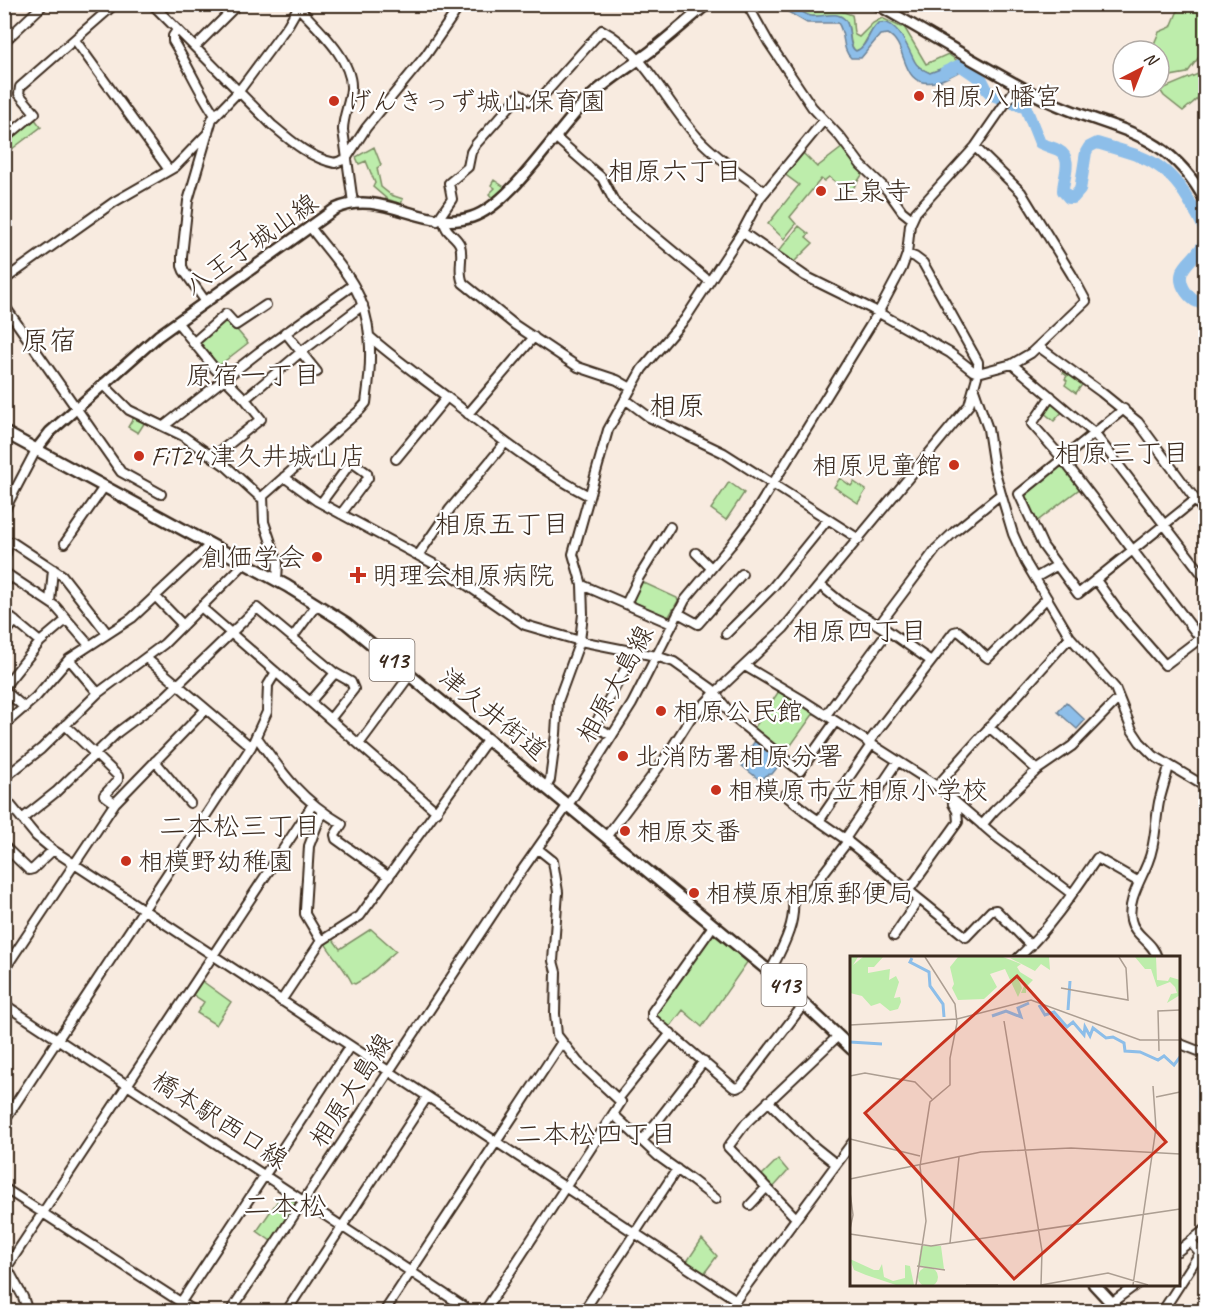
<svg xmlns="http://www.w3.org/2000/svg" width="1210" height="1316" font-family="Caveat,'Klee One',sans-serif">
  <style>
    .green { fill: #bdedab; stroke: #7c8c64; stroke-width: 1.5 }
    .water { fill: #8dbee9; stroke: #6c8398; stroke-width: 1.5 }
    .lines { fill: none; stroke-linecap: round; stroke-linejoin: round }
    .river { stroke: #8dbee9; stroke-width: 12 }
    .minor-casing { stroke: #3b2a1e; stroke-width: 12 }
    .major-casing { stroke: #3b2a1e; stroke-width: 14 }
    .highway-casing { stroke: #3b2a1e; stroke-width: 15 }
    .minor { stroke: #fff; stroke-width: 8 }
    .major { stroke: #fff; stroke-width: 9 }
    .highway { stroke: #fff; stroke-width: 10 }
    .poi-dot { fill: #c8321e; stroke: #fff; stroke-width: 2 }
    .labels { text-anchor: middle; dominant-baseline: central; stroke-width: 4.5; stroke-linejoin: round; paint-order: stroke }
    .shield { fill: #fff; stroke: #766a62; stroke-width: 1.5 }
    .shield-label { font-size: 24px; font-weight: bold; fill: #3b2a1e }
    .poi-label { font-size: 26px; fill: #3b2a1e; stroke: #fff; text-anchor: start }
    .street-label { font-size: 26px; fill: #3b2a1e; stroke: #fff }
    .neighbourhood-label { font-size: 27px; fill: #3b2a1e; stroke: #fff }
    .quarter-label { font-size: 28px; fill: #3b2a1e; stroke: #fff }
    .inset-river { fill: none; stroke: #8dbee9; stroke-width: 3 }
    .inset-road { fill: none; stroke: #ac9e92; stroke-width: 1.5 }
    .view { fill: #c8321e; fill-opacity: 0.15; stroke: #c8321e; stroke-width: 3 }
    .inset-edge { fill: none; stroke: #3b2a1e; stroke-width: 3 }
  </style>
  <rect width="100%" height="100%" fill="#f8ebe0"/>
  <filter id="ink" filterUnits="userSpaceOnUse"><feTurbulence type="fractalNoise" baseFrequency=".0167" numOctaves="2"/><feDisplacementMap in="SourceGraphic" scale="12" xChannelSelector="R" yChannelSelector="G"/><feConvolveMatrix kernelMatrix="1 2 1 2 8 2 1 2 1" color-interpolation-filters="sRGB"/></filter>
  <g filter="url(#ink)">
    <path class="green" d="M790 5H825L852 15C854 22 852 28 855 35L859 37 873 23 882 18 901 27 903 25 926 64 948 54 959 62 930 73C925 71 921 69 917 65 906 52 908 37 890 26 886 24 881 21 877 25 871 29 865 43 861 49L855 51C847 42 853 28 844 19 837 11 821 18 811 16 803 15 797 10 790 5Z
      M1169 5H1205V49L1187 73 1159 78V51H1151L1159 32 1171 27 1179 8Z
      M1205 71C1206 95 1201 96 1183 111L1164 96 1160 90Z
      M34 118 41 127 8 152 5 147V142Z
      M374 147 381 165 377 168 381 187 391 195 403 199 401 204 387 199 373 187 375 183 366 161 359 164 356 157Z
      M843 147 864 172 850 193 829 177 824 181 821 179 790 217 796 224 784 239 768 224 799 185 783 173 801 151 817 167Z
      M494 180 506 188 494 200 489 194 495 188 491 185Z
      M799 226 809 234 806 237 813 243 793 263H791L777 253Z
      M226 317 248 343 217 367 197 343Z
      M1066 369 1084 382 1076 393 1065 385 1067 381 1065 379 1067 376 1063 373Z
      M1050 402H1053L1063 411 1054 421 1043 412Z
      M134 417 145 422 138 433 128 427Z
      M1061 461 1082 487 1036 522 1021 494Z
      M840 478 851 486 854 482 866 490 858 503 834 487Z
      M729 482 744 493 726 520 711 509Z
      M642 582 677 598 678 601 668 618 665 619 632 604 631 600 640 583Z
      M779 691 814 713 784 755 753 730Z
      M371 929 396 951 367 977 355 984 352 983C345 968 333 957 325 943L332 938 340 949Z
      M712 935H716L748 961 702 1027 683 1010 670 1027 657 1016V1013Z
      M198 978 231 1002 216 1025 197 1013 204 1002 189 992Z
      M778 1159 788 1171 772 1189 760 1177Z
      M283 1193 296 1202 271 1241 257 1231Z
      M702 1239 717 1256 703 1275 686 1263Z"/>
    <path class="water" d="M776 5C780 5 787 3 790 5 798 7 802 14 811 16 823 18 837 9 846 21 852 30 847 46 856 51 868 47 870 26 879 23 898 18 909 51 915 62 918 68 924 70 930 73L959 62 961 71C953 74 943 81 934 82 899 88 909 45 888 34L880 35 861 58H851C841 49 846 34 838 23H807Z
      M1066 702 1085 720 1077 729 1058 712Z
      M756 740 783 760 772 774 766 775 761 781 742 766 746 761 742 758Z"/>
    <g class="lines">
      <path class="river" d="M945 72 960 65 982 80 987 90 992 95 1026 108 1040 143C1046 146 1052 147 1058 150 1074 158 1063 177 1063 191L1069 198H1073L1080 190 1086 152 1089 147 1097 143C1144 157 1168 161 1192 206 1198 216 1204 225 1206 236
        M1206 239C1199 260 1169 267 1186 292 1192 300 1196 303 1206 303"/>
      <g class="minor-casing">
        <path id="minor" d="M152 4 272 125C291 141 310 158 335 163L346 159 366 128 426 55 461 4
          M747 4 769 43 812 107 840 137 861 165 887 190 902 211 912 219
          M297 6C316 27 353 59 351 89 350 103 343 116 343 130L353 203
          M177 30 173 36V41C188 65 199 92 215 115
          M75 40 169 170
          M4 42 44 4
          M195 47 238 4
          M555 137 602 178 615 203 709 281
          M4 139 35 113 19 94 20 87 115 4
          M437 221 452 199 449 183 468 167 471 152 476 144 520 95 530 101 540 99 602 30C647 54 666 104 700 140 719 160 743 175 765 192
          M444 221C445 233 456 235 460 245 464 257 457 270 463 283L515 325 578 367 617 380 631 388
          M742 232 805 276 872 309 950 353 973 371 978 373 1012 364 1031 353 1086 301 1072 275 1021 192 975 147
          M4 280 114 202 175 167 208 133
          M206 302 184 271 182 266V256L188 201 212 119 239 91 288 25 300 4
          M4 305 121 472 161 494
          M177 322 215 369 245 399 261 419 213 457
          M285 332 317 372
          M370 337C395 359 421 377 447 397 493 433 537 469 589 496
          M193 343 226 314 236 325 266 305
          M1039 347 1101 392 1138 422 1206 514
          M1012 364 1094 433 1206 579
          M103 384 129 410 183 436 227 467 260 497 263 496 360 410 366 403 367 395C372 359 373 319 354 286 342 265 324 246 310 227
          M974 389 988 429 994 468 1001 494 1013 534 1026 563 1070 637 1115 688 1132 730 1140 742 1154 756 1206 787
          M1051 396 1032 424 1062 458 1200 638
          M245 399 301 352 363 305
          M625 399 649 417 724 453 859 539
          M1124 409 1019 494 1043 546 1078 594 1195 500
          M468 414 534 337
          M164 426 259 352 353 285
          M396 459 447 397
          M284 477 317 501 445 570 525 625 580 641 656 656 674 662 712 689 733 717 800 771 835 722
          M263 496 264 522 278 563 277 580
          M321 503 349 465 353 463 367 473 368 478 341 514
          M4 511 36 450
          M65 543 104 487
          M696 553 711 568
          M419 554 450 509 505 443
          M4 561 8 545 12 542 62 575 107 633
          M4 572 55 606 89 645
          M1035 578 1056 566
          M1096 580 1119 612 1165 665 1206 634
          M4 585 10 576
          M582 585 672 624
          M820 585 842 603 888 631 931 661
          M156 597 183 625
          M50 602 53 569
          M626 604 639 577 670 527
          M202 608 437 812
          M4 612 40 642
          M678 613 698 624 742 574
          M879 625 936 549 954 532 1001 494
          M726 634 773 587 828 519
          M4 635 15 621
          M293 637 317 604
          M146 658 251 747
          M69 659 98 693
          M745 666 804 701 937 786 994 835 1072 894
          M4 687 40 642 66 620
          M4 690 25 708
          M826 715 888 631
          M331 718 354 689 351 682 335 673
          M4 725 36 697 69 659 132 618 211 544
          M65 725 118 776V780L104 795 115 803
          M989 727 1037 770
          M256 736C283 774 301 800 342 824L335 835 336 839 389 877
          M612 736 599 728 597 721 635 651
          M868 743 954 632 958 631C970 639 977 650 988 658L1047 598
          M359 744 410 675
          M155 761 190 803
          M4 778 41 749 98 693 164 644 245 563
          M937 786 1070 637
          M546 787 550 780 556 734 558 701 580 641 583 614 582 585 573 554 608 430 642 369 685 319 742 232 760 198 824 120
          M785 795 809 814 845 839 966 937 991 911 996 910 1031 946
          M4 797 36 836 53 850 735 1299
          M22 819 56 792 118 732 165 697 257 608 335 673 311 701
          M819 821 871 745
          M982 825 994 811 1037 770 1072 746 1119 698
          M606 837 664 760 690 719 715 693 784 628 969 405 978 373V362L923 263 915 257 907 254
          M845 839 897 762
          M4 846 29 870 33 869 53 850
          M909 890 958 822 957 811 953 804
          M713 926 652 1012V1018L733 1087 737 1088 741 1086 804 1004
          M894 936 919 899
          M321 941 305 914V910L309 846 322 812
          M1018 958C1049 929 1073 893 1097 858L1139 882
          M1157 958C1154 942 1134 936 1131 920 1127 901 1141 880 1148 862 1156 843 1155 823 1159 802 1162 790 1166 778 1169 766
          M4 970 115 803 206 709
          M770 972C781 950 798 922 792 896H806L848 841
          M281 1001 321 941 360 916 488 739
          M4 1004 472 1312
          M1178 1043 1206 1054
          M618 1099 671 1033
          M768 1101 811 1144 836 1164
          M614 1115 658 1156 693 1181 716 1199
          M4 1121 251 747 267 712 268 685 276 672
          M642 1141 704 1061
          M4 1188 196 1312
          M750 1205 766 1188
          M796 1218 728 1147 746 1123 838 1036
          M1178 1251 1206 1229
          M1202 1256 1206 1267
          M4 1262 23 1297 28 1312
          M7 1267 313 804
          M181 1302 350 1046
          M230 1312 518 876 572 799 632 704 685 600 731 545 753 516 878 313 902 268 907 254 910 225 916 212 975 147 1018 85
          M286 1312 427 1097
          M384 1312 562 1042
          M484 1312 621 1102 578 1062 557 1035 555 1014 556 972 553 961 558 892 553 861 538 849
          M583 1312 677 1169
          M727 1312 852 1143
          M1099 1312 1137 1284
          M1162 1312 1200 1253 1191 1242"/>
      </g>
      <g class="major-casing">
        <path id="major" d="M876 4C931 35 984 68 1040 97 1108 132 1165 124 1206 202
          M36 450 50 432 158 336 335 209C381 187 425 233 472 217 512 204 557 129 589 98 607 80 630 67 651 51 670 36 688 20 707 4"/>
      </g>
      <g class="highway-casing">
        <path id="highway" d="M4 432 287 586 346 623 770 972 852 1049
          M1094 1284 1120 1312"/>
      </g>
      <use href="#minor" class="minor"/>
      <use href="#major" class="major"/>
      <use href="#highway" class="highway"/>
    </g>
  </g>
  <g class="poi-dot">
    <circle cx="919" cy="96" r="6"/>
    <circle cx="334" cy="101" r="6"/>
    <circle cx="821" cy="191" r="6"/>
    <circle cx="139" cy="456" r="6"/>
    <circle cx="954" cy="465" r="6"/>
    <circle cx="317" cy="557" r="6"/>
    <path d="M355 566h6v6h6v6h-6v6h-6v-6h-6v-6h6z"/>
    <circle cx="661" cy="711" r="6"/>
    <circle cx="623" cy="756" r="6"/>
    <circle cx="716" cy="790" r="6"/>
    <circle cx="625" cy="831" r="6"/>
    <circle cx="126" cy="861" r="6"/>
    <circle cx="694" cy="893" r="6"/>
  </g>
  <g class="labels">
    <g class="shield">
      <rect x="369.5" y="639" width="45" height="42" rx="4.5"/>
      <rect x="761.5" y="964" width="45" height="42" rx="4.5"/>
    </g>
    <g class="shield-label">
      <text x="392" y="660">413</text>
      <text x="784" y="985">413</text>
    </g>
    <g class="poi-label">
      <text x="931" y="96">相原八幡宮</text>
      <text x="346" y="101">げんきっず城山保育園</text>
      <text x="833" y="191">正泉寺</text>
      <text x="151" y="456">FiT24 津久井城山店</text>
      <text x="942" y="465" text-anchor="end">相原児童館</text>
      <text x="305" y="557" text-anchor="end">創価学会</text>
      <text x="372" y="575">明理会相原病院</text>
      <text x="673" y="711">相原公民館</text>
      <text x="635" y="756">北消防署相原分署</text>
      <text x="728" y="790">相模原市立相原小学校</text>
      <text x="637" y="831">相原交番</text>
      <text x="138" y="861">相模野幼稚園</text>
      <text x="706" y="893">相模原相原郵便局</text>
    </g>
    <g class="street-label">
      <text transform="translate(251 244) rotate(-35)">八王子城山線</text>
      <text transform="translate(615 684) rotate(-61)">相原大島線</text>
      <text transform="translate(493 714) rotate(39)">津久井街道</text>
      <text transform="translate(351 1090) rotate(-57)">相原大島線</text>
      <text transform="translate(220 1120) rotate(33)">橋本駅西口線</text>
    </g>
    <g class="neighbourhood-label">
      <text x="675" y="171">相原六丁目</text>
      <text x="253" y="375">原宿一丁目</text>
      <text x="1122" y="453">相原三丁目</text>
      <text x="502" y="524">相原五丁目</text>
      <text x="860" y="631">相原四丁目</text>
      <text x="240" y="826">二本松三丁目</text>
      <text x="596" y="1134">二本松四丁目</text>
    </g>
    <g class="quarter-label">
      <text x="49" y="340">原宿</text>
      <text x="677" y="405">相原</text>
      <text x="285" y="1205">二本松</text>
    </g>
  </g>
  <g transform="translate(850 956)">
    <rect width="330" height="330" fill="#f8ebe0"/>
    <path d="M0 1H8L3 9 13 1H33L24 11H18V17L40 13 39 24 46 20 49 26 44 42 50 41 51 46 48 53 40 55 30 47 21 50 12 40 0 37ZM108 1H153L171 8 167 11 170 16 183 24 176 31V37H171L174 30V26L166 18 172 32 168 41 155 13 140 18 147 31 134 43 108 44 102 32 104 28 100 11ZM199 1 200 14 191 8 185 15 160 2ZM285 1H306L307 24 318 25 320 21 330 24V39L317 47 321 38 327 37 325 31 320 26 307 31 301 13H295ZM71 290H91L94 313 68 310ZM0 303 24 314H29L32 308 34 321 43 325 55 322V309L60 310 64 329H46L16 319 4 314ZM68 321a10 10 0 1 1 20 0a10 10 0 1 1-20 0Z" fill="#bdedab"/>
    <path class="inset-river" d="M62 2 60 6 79 16 80 30 93 48 94 61M189 49 195 59 204 56 217 71 223 66 234 79 235 71 240 80 243 72 256 82 263 81 274 87 275 95 290 96 308 104 314 100 324 109 330 101M218 54 220 25M142 60 156 55 171 61 168 52 179 47M0 86 32 88"/>
    <path class="inset-road" d="M211 32 278 44 276 12 269 1M154 65 192 295 191 329 258 317 298 329M0 69 107 63 181 44 290 84H330M309 95 308 55 330 54M0 120 15 117 65 126 82 143M306 141 330 136M0 183 70 200M70 210 80 146 100 129V102L107 67 105 48 75 1M0 223 131 196 221 192 330 198M0 236 3 259 0 273M0 278 81 290 330 253M100 287 109 201M67 310 95 314M66 329 76 265 70 210M116 329H148M283 329 306 172 303 130"/>
    <path class="view" d="M167 20 316 186 164 323 15 157Z"/>
    <rect width="330" height="330" class="inset-edge"/>
  </g>
  <rect width="1210" height="1316" fill="none" stroke="#fff" stroke-width="24"/>
  <rect x="12" y="12" width="1186" height="1292" fill="none" stroke="#3b2a1e" stroke-width="2" filter="url(#ink)"/>
  <g transform="translate(1141 69) rotate(42)"><circle r="28" fill="#ffffff" stroke="#b1aaa5" stroke-width="1.5"/>
  <path d="M0-4.5L10 22L0 15L-10 22Z" fill="#c8321e"/>
  <text y="-9" font-size="16" font-weight="bold" text-anchor="middle" fill="#3b2a1e">N</text>
  </g>
</svg>
